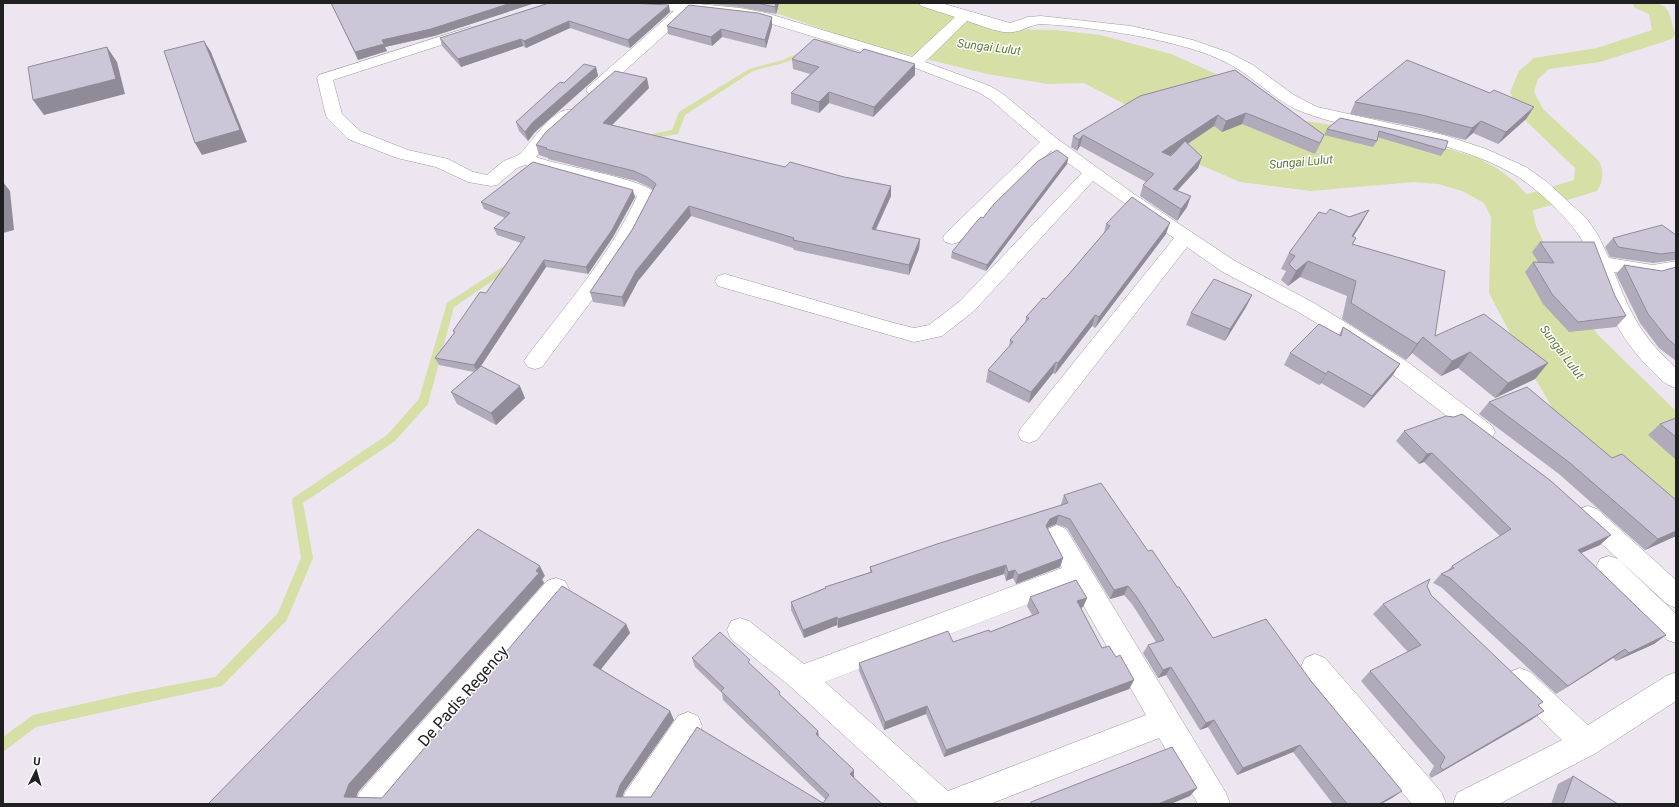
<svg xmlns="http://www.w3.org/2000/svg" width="1679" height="807" font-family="Roboto,sans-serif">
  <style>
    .water { fill: #d5dfa6 }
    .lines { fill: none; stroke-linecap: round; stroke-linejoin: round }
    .stream { fill: #d5dfa6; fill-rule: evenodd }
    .canal { fill: #d5dfa6; fill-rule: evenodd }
    .minor-casing { stroke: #9d9d9d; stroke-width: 1 }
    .minor { fill: #fff; fill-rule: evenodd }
    .wall { fill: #b0aaba }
    .shaded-wall { fill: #908b97 }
    .building { fill: #cdc6d8; stroke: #908b97 }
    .labels { text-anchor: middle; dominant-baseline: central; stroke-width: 3; stroke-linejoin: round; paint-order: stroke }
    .far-water-label { font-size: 12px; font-style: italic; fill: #5b7a35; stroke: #fff }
    .near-street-label { font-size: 16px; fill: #202020; stroke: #fff }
  </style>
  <rect width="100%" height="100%" fill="#ede6f1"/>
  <path class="water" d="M681 3H916L1005 29 1055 30 1100 35 1171 54 1214 73 1247 98 1306 121 1403 136 1476 157 1498 169 1515 182 1530 198 1536 226 1570 298 1598 335 1676 411V533L1578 452 1521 354 1489 293 1491 217 1484 203 1462 191 1438 184 1414 182 1311 191 1240 182 1189 160 1134 109 1084 83 1048 84 987 74 869 45 779 14 708 4Z"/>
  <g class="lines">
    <path class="stream" d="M845 24 850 25 830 43 787 62 753 71 685 115 678 134 642 140 638 138 642 136 672 130 679 112 749 69 783 60 826 41Z
      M513 260 517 263 516 265 454 307 428 404 395 441 303 503 313 558 288 617 286 621 222 686 36 727 3 752V737L33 715 131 693 215 677 278 613 301 558 292 501 293 498 387 435 419 399 447 303Z"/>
    <path class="canal" d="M1632 3C1666 3 1667 0 1675 34L1672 39 1600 62 1549 69 1538 79 1534 92 1543 109 1598 160C1605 169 1603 182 1597 191L1518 215 1508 218 1498 215 1494 209 1498 203 1574 180 1575 168 1523 118 1510 92 1519 71 1534 58 1597 48 1652 30 1649 14 1635 8Z"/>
    <g class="minor-casing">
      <path id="minor" d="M586 3H688L740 8 766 13 912 57 955 17 921 6 919 3H941L1010 23 1028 17 1041 16 1131 26 1193 40 1230 53 1253 65 1294 95 1317 107 1444 135 1486 149 1526 167 1547 182 1587 219 1598 235 1609 258 1653 265 1676 261V273L1653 279 1614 272C1631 315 1641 336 1676 368V388C1665 385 1657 376 1649 368 1631 349 1616 328 1607 304 1597 281 1592 258 1580 237 1568 217 1535 187 1515 175 1479 154 1438 143 1397 135 1367 129 1335 124 1305 113 1280 104 1262 85 1241 71 1214 53 1180 45 1148 38 1113 31 1077 26 1042 24 1031 24 1024 31 1013 32 999 34 981 25 967 21L925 62 990 86 1003 94 1056 138 1134 194 1235 261 1314 303 1345 322 1409 363 1492 426 1495 432 1492 438 1484 441 1476 438 1393 375 1331 332 1300 313 1221 271 1187 247 1037 440 1029 443 1021 440 1018 434 1021 428 1174 238 1093 181 974 311 942 336 914 342 718 286 715 281 718 276 725 274 890 322 914 328 929 325 960 301 1082 173 1051 151 959 242 952 244 945 242 943 238 945 234 1040 142 991 100 978 92 910 66 759 20 690 12 600 93H588L586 90 588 87 674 11 593 7 588 6Z
        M470 27 475 28 477 31 475 34 333 80 342 114 360 131 408 150 448 159 473 172 487 175C493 170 498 165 504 161 509 158 517 157 521 153 533 141 554 105 574 110L576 113 574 116 548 141 536 157C558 166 645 178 656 194 631 255 581 313 542 367L535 369 528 367 524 361 528 355C565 306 612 253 637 196L624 191 525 165 517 168 497 185 491 186 468 182 436 167 397 158 348 139 328 119 326 116 317 78 319 75Z
        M1588 506 1597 509 1676 580V608L1667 604 1579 523 1576 516 1579 509Z
        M1057 525 1066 529 1226 793 1230 804H1198L1159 738 990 804H919L791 687 731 639 727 630 731 621 740 618 749 621 804 664 1062 568 1045 536 1048 529ZM1073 587 1146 715 948 791 825 682Z
        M1609 556 1618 559 1676 614V643L1667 640 1600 575 1596 567 1600 559Z
        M556 578 565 581 569 589 565 597 390 804H355L359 793 547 581Z
        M1315 654 1325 658 1442 793 1446 804H1412L1305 676 1301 667 1305 658Z
        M1520 668 1530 672 1588 725 1666 676 1676 672V701L1596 753 1499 804H1453L1457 793 1562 740 1510 690 1506 681 1510 672Z
        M688 712 698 716 702 726 698 736 653 804H621L625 793 678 716Z"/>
    </g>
    <use href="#minor" class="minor"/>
  </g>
  <path class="wall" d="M331 3H535L434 36 385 47 387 51 358 60Z
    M549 3 670 12 630 48 570 28 526 48 523 46 461 67 442 46 440 38Z
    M704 3H779L776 14 740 7Z
    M667 26H772L766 48 722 37 712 46 668 34Z
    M792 59 915 75 873 117 829 103 819 113 791 104V93L810 74 793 69Z
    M596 67 598 76 535 132 528 141 519 131 516 122 564 83Z
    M1235 70 1324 135 1315 154 1242 124 1222 132 1214 126 1188 144 1202 157 1198 168 1177 191 1187 207 1177 221 1140 196 1143 185 1146 182 1080 146 1077 151 1071 147 1073 136Z
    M649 88 612 125 891 196 876 230 920 239 919 249 909 275 794 250 793 248 691 216 638 281 624 307 593 302 590 292 632 230 653 190 649 187 636 181 548 159V158L539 155 536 145Z
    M1490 93 1534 107 1526 119 1498 144 1473 133 1465 140 1416 127 1350 114 1355 102Z
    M1340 118 1445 150 1441 156 1377 137V141L1373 147 1324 135 1327 129Z
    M1068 158 1067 164 986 271 951 258 952 252 983 218Z
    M635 197 613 237 588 274 546 267 481 366 525 398 496 425 457 404 451 392 474 372 439 365 435 358 454 333 453 331 486 293 521 243 497 235 494 228 505 218 484 209 481 202Z
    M1369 210 1360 226 1353 237 1356 238 1353 244 1435 336 1548 363 1535 379 1495 398 1458 368 1441 376 1412 353 1406 360 1342 319 1347 296 1300 277 1288 286 1281 280 1286 271 1281 269 1289 253 1326 214 1349 217Z
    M1106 224 1166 234 1095 328 1092 326 1055 374 1053 373 1029 403 986 382 988 370 1009 347 1010 340 1025 323 1026 317 1046 299 1069 274 1104 233Z
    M1676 235V260L1653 263 1610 257 1605 247 1613 238Z
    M1540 242 1615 296 1626 316 1616 327 1569 332 1543 304 1525 272 1533 262H1538L1532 252Z
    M1624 265 1662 271 1676 267V361L1659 348 1640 323 1616 274Z
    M1252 295 1246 307 1225 341 1186 325 1191 313Z
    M1343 327 1400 364 1392 376 1364 408 1321 383 1319 385 1284 365 1290 353 1339 335Z
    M1489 402 1612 458 1676 500V536L1645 550 1559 474 1479 414Z
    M1676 418V458L1675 459 1648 435 1660 424Z
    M1404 431 1600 545 1581 553 1666 635 1654 644 1616 661 1613 658 1556 694 1441 587 1433 583 1441 574 1446 572 1452 566 1500 536 1424 462 1419 464 1396 441Z
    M1064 495 1148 551 1177 587 1213 638 1311 681 1402 791 1392 798 1381 804H1333L1293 752 1237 775 1208 727 1200 730 1166 675 1158 678 1143 653 1148 645 1156 642 1132 604 1124 595 1110 599 1067 528 1056 524 1047 528 1063 558 1060 567 1016 584 1013 578 1006 581 1004 574 838 628 837 625 804 638 791 610V602L825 588V587L870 572V567L1061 505V504Z
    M545 576 542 579 544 583 358 792 356 797 382 798 626 624 630 633 601 669 674 720 624 792 622 797 823 803 826 800 723 700 722 693 695 667 692 658 750 664 781 696 818 731 819 737 854 778 882 804H208Z
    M1427 586 1431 595 1544 711 1531 720 1431 778 1429 775 1434 766 1361 681 1370 671 1408 652 1373 614 1383 604Z
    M1030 597 1087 598 1083 607 1081 608 1102 648 1116 657 1134 680 1129 689 944 757 926 714 884 730 859 671V663L953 642 990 632 1032 615 1027 606Z
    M1573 776 1618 804H1551L1558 784Z"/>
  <path class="shaded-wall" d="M511 3H535L434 36 385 47 387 51 358 60 355 52 382 40Z
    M776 3H779L776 14 775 7Z
    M669 5 670 12 630 48 628 40Z
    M772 17V26L766 48 765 40Z
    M569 21 570 28 526 48 524 41Z
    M721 29 722 37 712 46 711 37Z
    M521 39 523 46 461 67 458 59Z
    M204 41 211 52 247 142 202 155 195 143Z
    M107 47 117 62 125 94 44 115 33 100Z
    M915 64V75L873 117 874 107Z
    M596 67 598 76 535 132 528 141 525 132 532 123Z
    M647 78 649 88 605 132 603 123Z
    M829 92V103L819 113V102Z
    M1534 107 1526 119 1498 144 1506 132Z
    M1246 113 1242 124 1222 132 1226 121Z
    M1218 115 1214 126 1158 163 1162 152Z
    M1481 121 1473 133 1465 140 1472 128Z
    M1083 135 1080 146 1077 151 1079 140Z
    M1324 135 1319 146 1315 154 1320 143Z
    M1202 157 1198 168 1169 200 1173 189Z
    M1068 158 1067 164 986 271 987 265Z
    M3 182 10 191 14 230 3 233Z
    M891 186V196L871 239 872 229Z
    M633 190 635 197 613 237 588 274 586 267Z
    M1191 196 1187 207 1177 221 1181 209Z
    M689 206 691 216 638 281 624 307 622 297 636 271Z
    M1369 210 1360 226 1343 252 1352 236Z
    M1170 223 1166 234 1095 328 1099 317Z
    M920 239 919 249 909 275V265Z
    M544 260 546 267 477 372 474 365Z
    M1308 261 1300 277 1288 286 1296 271Z
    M1252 295 1246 307 1225 341 1230 329Z
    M1095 315 1092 326 1055 374 1058 363Z
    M1423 337 1412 353 1406 360 1417 344Z
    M1470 352 1458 368 1441 376 1452 361Z
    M1056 362 1053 373 1029 403 1031 392Z
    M1548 363 1535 379 1495 398 1508 383Z
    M1400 364 1392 376 1364 408 1372 396Z
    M1328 371 1321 383 1319 385 1326 374Z
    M520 386 525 398 496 425 491 413Z
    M1432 453 1424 462 1419 464 1427 454Z
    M1059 515 1056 524 1047 528 1046 526 1050 519Z
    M1676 531V536L1645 550 1658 539Z
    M1611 535 1600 545 1567 559 1578 550Z
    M1063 558 1060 567 1016 584 1018 575Z
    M1006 565 1004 574 838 628V619Z
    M540 566 545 576 542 579 544 583 358 792 354 804 344 797 349 784Z
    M1015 570 1013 578 1006 581 1008 572Z
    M1128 586 1124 595 1110 599 1114 590Z
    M1087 598 1083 607 1073 610 1077 601Z
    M837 617V625L804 638 803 630Z
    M626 624 630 633 597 674 593 665Z
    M1666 635 1654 644 1616 661 1629 653Z
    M1625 649 1613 658 1556 694 1568 686Z
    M1171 667 1166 675 1158 678 1163 670Z
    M1134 680 1129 689 944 757 946 750Z
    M927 706 926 714 884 730 885 722Z
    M670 711 674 720 624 792 620 804 616 797 620 785Z
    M1544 711 1531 720 1431 778 1443 770Z
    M1214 720 1208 727 1200 730 1206 723Z
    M818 731 819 740 816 734Z
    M1300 745 1293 752 1237 775 1243 768Z
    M854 770V778L850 774Z
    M1197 788 1190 796 1171 804H1158Z
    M1402 791 1392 798 1381 804H1379Z"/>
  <path class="building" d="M331 3H511L431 29 382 40 384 44 355 52Z
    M549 3H628L669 5 628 40 569 21 524 41 521 39 458 59 440 38Z
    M757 3H776L775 7Z
    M689 5 758 13 772 17 765 40 721 29 711 37 667 26Z
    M814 39 860 53 864 49 915 64 874 107 829 92 819 102 791 93 819 67 792 59Z
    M204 41 240 130 195 143 164 51Z
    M107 47 116 79 33 100 28 67Z
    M1407 60 1490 93 1494 90 1534 107 1506 132 1481 121 1472 128 1422 115 1355 102Z
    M584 64 596 67 532 123 525 132 516 122 560 82 564 83Z
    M1235 70 1324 135 1320 143 1246 113 1226 121 1218 115 1162 152 1171 156 1185 141 1202 157 1173 189 1191 196 1181 209 1143 185 1154 174 1083 135 1079 140 1073 136 1140 96Z
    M615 71 647 78 603 123 785 167 790 162 844 177 891 186 872 229 920 239 909 265 793 240 794 238 689 206 636 271 622 297 590 292 632 230 656 184 647 177 634 171 546 149 547 148 536 145 546 132Z
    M1340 118 1448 141 1445 150 1379 131 1377 141 1327 129Z
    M1057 150 1068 158 987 265 952 252 977 221 981 217 983 218 994 204 1038 161Z
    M533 162 633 190 612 230 586 267 544 260 474 365 435 358 455 332 453 331 480 292 486 293 525 237 494 228 510 213 481 202Z
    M1132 197 1170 223 1099 317 1095 315 1058 363 1056 362 1031 392 988 370 1013 342 1010 340 1029 318 1026 317 1043 298 1046 299 1069 274 1110 226 1106 224Z
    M1330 209 1349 217 1369 210 1352 236 1356 238 1352 244 1445 271 1435 336 1484 314 1548 363 1508 383 1470 352 1452 361 1423 337 1417 344 1351 303 1356 281 1308 261 1296 271 1289 264 1295 256 1289 253 1319 212 1326 214Z
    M1662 225 1676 235V252L1661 254 1618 247 1613 238Z
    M1540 242H1594L1615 296 1626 316 1578 322 1552 294 1533 262 1554 263Z
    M1624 265 1662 271 1676 267V346L1668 339 1648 314Z
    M1214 279 1252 295 1230 329 1191 313Z
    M1319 324 1341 336 1343 327 1400 364 1372 396 1328 371 1326 374 1290 353Z
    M481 366 520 386 491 413 451 392Z
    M1527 387 1612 458 1622 454 1676 500V531L1658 539 1570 463 1489 402Z
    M1462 414 1551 481 1611 535 1578 550 1666 635 1629 653 1625 649 1568 686 1450 578 1441 574 1454 568 1452 566 1511 529 1432 453 1427 454 1404 431 1446 416 1454 417Z
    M1676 418V437L1660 424Z
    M1101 483 1148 551 1152 550 1177 587H1179L1213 638 1266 619 1311 681 1402 791 1379 804H1347L1300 745 1243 768 1214 720 1206 723 1171 667 1163 670 1148 645 1164 640 1136 596 1128 586 1114 590 1070 519 1059 515 1050 519 1046 526 1063 558 1018 575 1015 570 1008 572 1006 565 838 619 837 617 803 630 791 602 826 588 825 587 872 572 870 567 937 544 1068 503 1064 495Z
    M478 529 540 566 536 571 539 573 349 784 344 797 382 798 562 586 626 624 593 665 670 711 620 785 616 797H651L697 727 823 803 829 795 721 691 724 688 692 658 720 632 750 660 748 662 780 692 779 694 818 731 816 734 854 770 850 774 882 804H208Z
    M1430 579 1427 586 1431 595 1543 702 1538 705 1544 711 1443 770 1440 767 1445 757 1370 671 1421 645 1383 604Z
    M1076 580 1087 598 1077 601 1102 648 1109 646 1116 657 1120 655 1134 680 946 750 927 706 885 722 859 663 948 631 953 642 989 630 990 632 1039 613 1030 597Z
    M1172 747 1197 788 1158 804H1031V802Z
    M1573 776 1618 804H1563Z"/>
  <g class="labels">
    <g class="far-water-label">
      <text transform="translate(989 47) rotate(7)">Sungai Lulut</text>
      <text transform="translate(1301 162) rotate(-5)">Sungai Lulut</text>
      <text transform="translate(1562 352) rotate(53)">Sungai Lulut</text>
    </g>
    <g class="near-street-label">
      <text transform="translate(463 696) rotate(-49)">De Padis Regency</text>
    </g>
  </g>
  <rect width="1679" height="807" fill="none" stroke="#202020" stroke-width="8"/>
  <g transform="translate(36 771) rotate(5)" stroke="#ffffff" stroke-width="3" paint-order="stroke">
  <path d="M0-3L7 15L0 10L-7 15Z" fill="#202020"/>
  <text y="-6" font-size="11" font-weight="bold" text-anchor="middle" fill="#202020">U</text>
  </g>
</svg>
